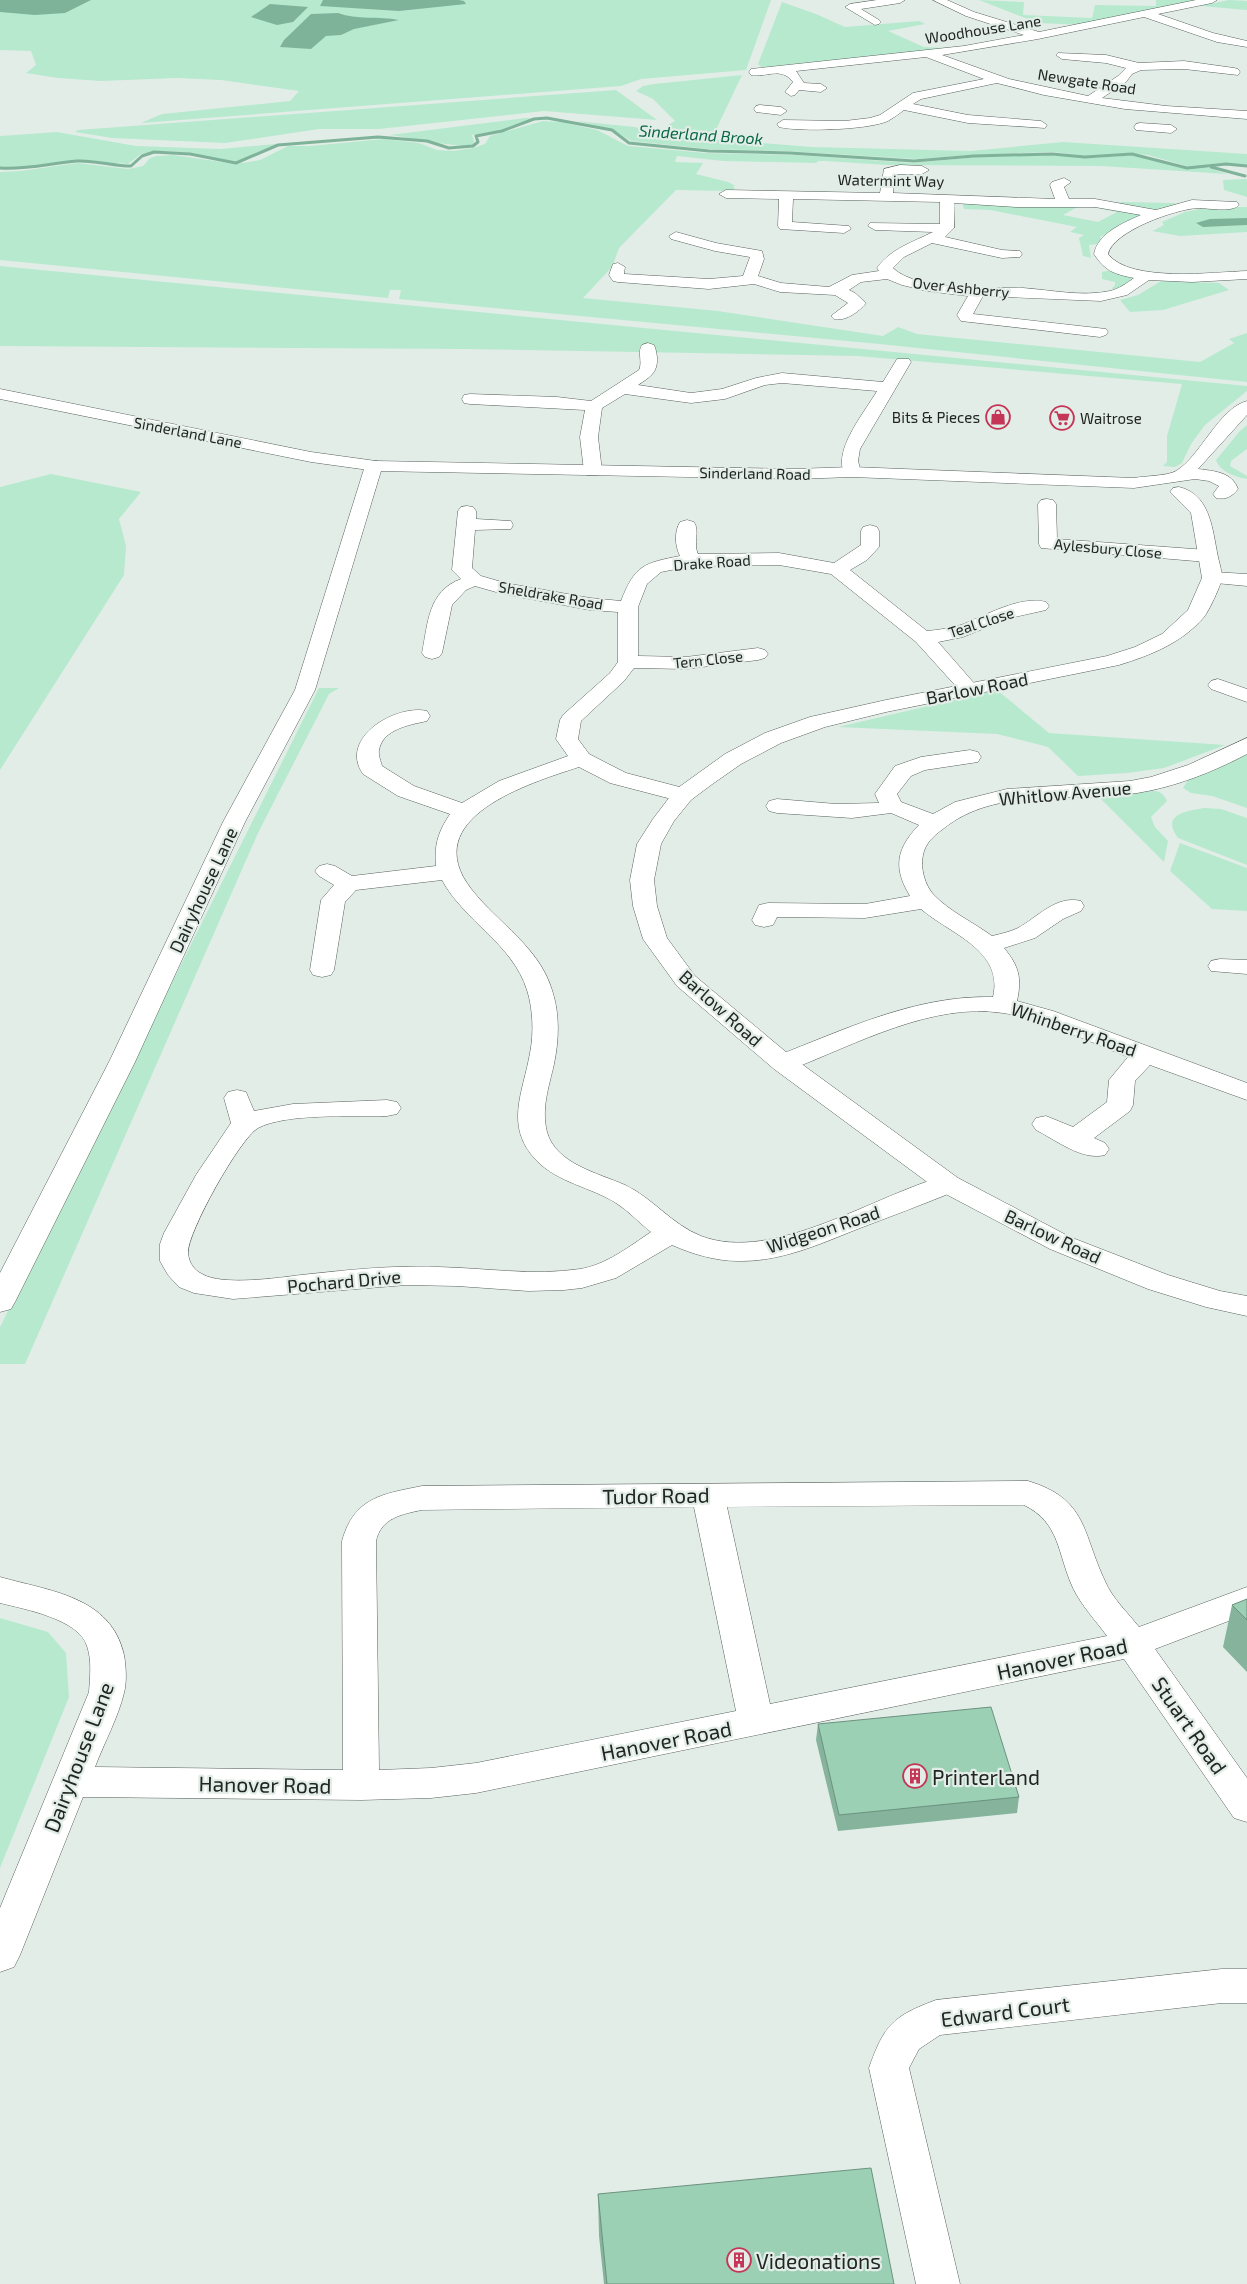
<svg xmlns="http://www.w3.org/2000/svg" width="1247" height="2284" font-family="'Exo 2',sans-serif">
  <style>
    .green { fill: #b7e9cf }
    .water { fill: #7fb399 }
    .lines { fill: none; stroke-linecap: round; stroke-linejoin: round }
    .stream { stroke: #7fb399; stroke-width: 3 }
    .minor-casing { stroke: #59625d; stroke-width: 1 }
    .tertiary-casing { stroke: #59625d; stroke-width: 1 }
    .minor { fill: #fff; fill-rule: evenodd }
    .tertiary { fill: #fff; fill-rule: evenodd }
    .wall { fill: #85b39c }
    .building { fill: #9bd0b5; stroke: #6c927f }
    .labels { text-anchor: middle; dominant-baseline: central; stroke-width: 4.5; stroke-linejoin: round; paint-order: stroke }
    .far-street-label { font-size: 15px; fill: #212523; stroke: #e3ede7 }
    .far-poi-label { font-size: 15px; fill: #212523; stroke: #e3ede7; text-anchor: end }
    .far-water-label { font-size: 16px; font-style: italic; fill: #076746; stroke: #e3ede7 }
    .street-label { font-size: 18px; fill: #212523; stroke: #e3ede7 }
    .near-street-label { font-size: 21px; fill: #212523; stroke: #e3ede7 }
    .near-poi-label { font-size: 21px; fill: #212523; stroke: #e3ede7; text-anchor: start }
  </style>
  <rect width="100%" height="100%" fill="#e3ede7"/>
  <path class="green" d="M0 0H771L746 70 641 79 621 86 141 123 162 114 290 101 299 91 221 80 177 78 101 81 58 78 26 73 36 65 31 51 0 50Z
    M979 0 1024 2 1023 15 1092 18 1095 5 1156 6V0H1207L1086 25 1038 23Z
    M1229 0 1247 1V10L1200 6Z
    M782 2 816 14 845 27 919 21 925 24 888 31 924 47 944 48 978 44 982 45 764 69 758 64Z
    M742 75 713 136 669 130 668 125 675 121 653 99 636 91 643 86 654 84Z
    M616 90 657 120 544 111 379 129H319L225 143 112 138 75 132 78 130Z
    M525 118H536L500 131 472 135 475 144 473 146C445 146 418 139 390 135Z
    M543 121 562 122 597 130 628 146 706 153 795 155 912 163 978 157 1046 155 1094 158 1134 155 1182 168 1206 167 1227 174 1101 166 887 165 825 161H818L816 163 723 161 677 156 675 162 703 163 696 174 728 182 736 186H733L735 189 728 191 676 190 619 248 612 267 583 298 718 311 883 336 898 327 917 334 1200 362 1234 343 1229 339 1247 333V382L879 344 399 299 401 290H390L388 298 0 260V172L20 171 78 163 128 169 143 166 150 158 157 156 173 155 236 164 260 160 288 146H310L384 139 419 143 437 150 453 151 473 148 485 144 490 136Z
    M576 121 635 127 671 136 812 147 971 151 1063 142 1247 154V165L1220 163 1190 167 1148 155 1128 153 1088 156 1053 152 972 155 916 159 786 151 708 149 631 141 612 129Z
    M57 132 136 146 220 149 276 144 237 162 184 152 156 151 141 154 128 164 80 160 22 167H0V136Z
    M1247 179V197L1224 190 1223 180Z
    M962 202 1081 205 1063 215 1098 222 1117 212 1092 207 1094 206 1142 215 1100 237 1101 239 1097 244 1089 245 1091 258 1083 256 1079 238 1084 235 1070 232 1077 227 990 210 964 209Z
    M1124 202 1173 203 1178 204 1155 210 1111 203Z
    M1209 207H1247V232L1180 236 1152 231 1164 225 1162 222 1185 212Z
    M0 266 1247 386V391L1205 425 1191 444 1182 463 1175 467 1163 466 1167 462V436L1182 384 857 356 465 349 0 346Z
    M1112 270 1133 278V280L1114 291 1112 288 1115 285V282L1102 279V272Z
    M1161 281 1219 283 1229 290 1163 310 1130 312 1120 300 1138 295Z
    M1247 425V449L1231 461 1230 466 1247 476V479C1236 477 1220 472 1216 460L1239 432Z
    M51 474 141 492 119 519 126 546 124 575 0 770V487Z
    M319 688H339L329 694 258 833 25 1364H0V1327Z
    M997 690 1049 733 1225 745 1164 768 1127 773 1078 776 1048 747 997 734 838 727Z
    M1247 751V808L1212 796 1191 793 1183 788 1188 780Z
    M1149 790C1158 791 1163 792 1167 801L1151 817 1155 827 1168 841 1164 862 1095 793Z
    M1204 808 1221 809 1247 818V865L1178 838C1161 815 1185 811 1204 808Z
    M1180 843 1247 868V911L1212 909 1170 871Z
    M0 1618 48 1632 66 1653 69 1697 0 1868Z"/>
  <path class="water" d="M0 0H91L65 13 35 15 0 12Z
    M323 0H459L464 1 466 4 399 11 320 6Z
    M270 4 308 7 293 22 277 25 251 17Z
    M338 13C357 20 379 16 399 20L354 29 341 35 326 36 311 49 280 47 284 40 311 14Z
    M1247 218V225L1203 227 1196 223 1210 219Z"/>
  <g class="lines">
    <path class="stream" d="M1211 167 1245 176
      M0 168C26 170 51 163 77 161 95 160 113 166 131 166L142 156 154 152 190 154 236 163 278 145 378 137 427 141 449 148 473 146 478 142 476 136 502 131 534 119 547 118 612 130 629 143 709 151 790 153 914 161 974 156 1052 154 1085 157 1132 154 1187 168 1226 164 1247 166"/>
    <g class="minor-casing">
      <path id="minor" d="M877 0H905L900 3 861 9 879 20 881 22 879 24 875 25 845 7 850 4Z
        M933 0H947L974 12 1039 32 1196 0H1217L1212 3 1158 14 1213 33 1247 41V47L1217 42 1144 17 1038 39 942 55 1009 79 1088 96 1118 76 1126 68 1106 63 1062 59 1056 55 1058 53 1106 55 1139 63 1184 61 1234 68 1238 69 1240 72 1238 75 1184 69 1141 70 1132 74 1126 82 1102 98 1166 106 1247 111V119L1125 109 1044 95 997 83 921 99 913 104 968 115 1041 121 1047 125 1045 128 968 123 904 110C899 114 893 118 888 121 868 130 800 132 779 127L777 124 783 120 845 121 870 118 880 115 913 93 984 79 926 57 796 71 804 83 821 84 827 88 821 92 799 90 795 95 791 96 785 92 793 82C781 66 766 78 751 75L749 72 751 69 964 46 1024 35 966 16Z
        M760 105 781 107 787 111 781 115 756 112 754 109 756 106Z
        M1140 123 1171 125 1177 129 1171 133 1136 130 1134 127 1136 124Z
        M900 165 922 166 929 170 922 174H895L893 193 1055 199 1050 185 1052 182 1064 178 1071 182 1064 187 1069 199H1095L1156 210 1192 200 1237 202 1239 205C1232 213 1208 208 1198 208 1176 209 1113 231 1108 254 1130 283 1214 272 1247 271V279L1192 282 1149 280 1127 295 1101 301 983 296 973 314 1106 329 1108 332 1106 335 1100 337 961 321 957 315 968 296 927 291 902 285 887 279 861 282 849 290 855 293 866 303C859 312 844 322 834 319L831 316 848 303 835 295 780 292 754 284 709 289 618 282 613 281 609 275 613 264 618 263 625 267 624 274 709 279 743 276 750 257 715 251 671 239 669 236 676 232 716 243 762 251 764 259 758 276 781 283 829 287 852 275 879 271 877 268C890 249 913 242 933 232L875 230 868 226 870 223 940 224V202L793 199 792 222 849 226 851 229 844 233 780 229 778 226 779 199 726 198 719 194 726 190 880 193 884 169ZM954 203 1016 207H1095L1141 215C1123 223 1098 233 1094 254 1105 271 1114 274 1134 278 1127 283 1119 289 1110 291 1082 297 1051 290 1023 288 990 287 916 291 893 268L904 257 932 243 1002 258 1020 257 1022 254 1020 251 1002 250 945 237 954 228Z
        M648 343 654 345C656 349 656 352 657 357 658 373 650 377 638 385L691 393 722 389 756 378 782 373 883 382 897 359H909L911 362 860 449 858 461 861 472 858 476H846C830 453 865 412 877 391L782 383 765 385 725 399 691 403 625 394 602 408 598 437 602 471 599 475H587L584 471 580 437 585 410 470 404 464 403 462 399 464 395 470 394 557 397 591 401 639 370C643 362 637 352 642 345Z
        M376 461 382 462 385 466 381 471 315 690 245 822 135 1062 15 1302 11 1309 0 1312V1273L109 1062 223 822 295 690 364 469 370 462Z
        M1047 499 1053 500 1056 504 1057 539 1207 550 1214 552 1216 556 1214 560 1207 562 1041 548 1039 544 1038 504 1041 500Z
        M467 506 473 507 476 511V519L511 521 513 525 511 529 475 530 472 568 481 576 505 583 590 598 621 601C635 565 644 563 680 556 675 546 674 532 680 522L687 520 694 522C700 531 693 544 698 554L779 553 834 563 861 545V531L863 527 870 525 877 527 879 531V547L867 560 850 570 927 631C939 630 950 628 961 625 985 616 1020 595 1046 602L1049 606 1046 610 1010 618 963 637 938 642 980 690 977 694 970 696 963 694 916 642 831 574 779 565 691 566 661 572 647 584 638 607V656L686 657 758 648 765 650 768 654 765 658 758 660 686 669 634 668 624 681 581 721 578 739 589 754 626 773 691 790 694 795 691 800 683 802 610 783 579 767C530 783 415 818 472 890 499 924 539 947 552 990 560 1014 559 1040 554 1064 549 1087 541 1108 547 1132 556 1164 598 1173 625 1185 653 1198 671 1224 701 1236 774 1264 876 1194 948 1175L958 1178 962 1184 958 1190C924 1204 889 1217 855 1230 818 1245 779 1262 738 1261 716 1261 692 1254 672 1245L616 1278 582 1288 564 1290 528 1291 457 1286 406 1285 233 1299 194 1293 179 1287 168 1275 160 1261V1244L164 1233 196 1175 231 1123 224 1098 228 1092 237 1090 246 1092 254 1111 293 1104 387 1100 397 1102 401 1108 397 1114 387 1116C354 1117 286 1113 258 1128 240 1138 187 1233 188 1253 189 1263 194 1270 202 1274 222 1286 277 1278 301 1275 347 1270 392 1265 438 1267 486 1268 533 1276 580 1269 606 1265 630 1246 651 1232 639 1223 629 1211 616 1203 591 1187 558 1183 536 1160 504 1126 523 1093 530 1053 534 1033 533 1009 527 990 512 943 464 921 442 880L356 890 345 902 334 970 331 975 322 977 313 975 310 970 321 900 334 885 319 876 315 871 319 866 327 864 335 866 352 876 436 866C434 845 438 832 450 814L398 796 363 774C338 738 396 704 427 711L430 716 427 721C409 725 383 729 379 750 378 755 381 762 382 766L414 786 462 803 499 781 568 756 556 739 560 720 563 715 610 673 618 662V612L590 610 503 594 475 586 466 590 452 605 442 653 439 657 432 659 425 657 422 653C428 623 428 591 461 579L452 570 458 511 461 507Z
        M1212 572 1247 574V586L1205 582 1202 578 1205 574Z
        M1218 679 1247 689V702L1211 689 1208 685 1211 681Z
        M1247 738V754C1213 772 1175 787 1137 793 1073 804 997 785 943 829 933 836 925 844 923 855 920 868 925 885 933 894 950 912 973 922 992 936 1000 934 1010 932 1018 928 1038 917 1056 895 1081 901L1084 906 1081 911 1063 919 1035 938 1004 948C1019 966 1022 978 1017 1001L1053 1011 1247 1083V1100L1150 1065 1135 1081 1133 1105 1130 1111 1094 1138 1105 1143 1109 1149 1105 1155C1082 1161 1056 1140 1036 1130L1032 1124 1036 1118 1046 1116 1073 1127 1107 1102 1109 1080 1128 1057C1092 1043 1041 1018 1003 1013 933 1002 856 1044 792 1069L783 1071 774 1069 770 1063 774 1057C844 1030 915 995 993 997 1004 950 950 934 921 909L865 918 777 917 773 925 764 927 755 925 752 920 759 905 768 903 865 904 910 896C893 868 896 849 919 825L891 813 852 818 777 813 769 811 766 806 769 801 777 799 836 804 879 803 875 794 895 766 921 757 970 750 978 752 981 757 978 762 925 770 911 776 897 794 901 802 933 814 955 802 1007 789 1130 781 1151 777 1188 765Z
        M1220 959 1247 960V974L1211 971 1208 966 1211 961Z
        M1028 1481C1088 1499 1082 1533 1105 1581 1112 1598 1128 1613 1139 1627L1247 1587V1614L1155 1649 1247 1778V1822L1234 1818 1124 1659 476 1793 431 1798 361 1800 83 1797 20 1955 14 1967 0 1972V1908L89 1692C90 1676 92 1661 87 1646 79 1619 24 1609 0 1603V1577C49 1591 111 1596 124 1655 126 1666 127 1682 124 1693 118 1718 104 1743 95 1767L343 1770 342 1541C354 1497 383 1494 422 1486ZM1024 1505C1061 1523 1057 1554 1073 1588 1081 1605 1096 1621 1107 1636L770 1704 727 1507ZM694 1507 736 1711 476 1763 431 1768 379 1770 376 1541C381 1518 402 1514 422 1510Z
        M1222 1969H1247V2003H1222L940 2035 919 2049 909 2068 960 2284H916L869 2068C884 2025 893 2016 936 2000Z"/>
    </g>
    <g class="tertiary-casing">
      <path id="tertiary" d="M0 389 311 452 376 461 795 469 852 467 1134 478C1144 476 1168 476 1176 471 1200 457 1219 408 1247 401V415L1198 469C1214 471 1232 472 1238 489 1232 497 1225 500 1216 498L1213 494 1219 486 1209 481 1195 479 1134 488 852 477 795 479 376 471 311 462 0 399Z
        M1179 487C1209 494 1212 526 1217 552 1218 559 1222 570 1222 578 1221 585 1209 611 1204 617 1182 643 1151 655 1119 665L886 712 825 727 781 743 741 764 711 785 691 800 674 821 661 844 654 880 657 906 667 938 695 976 792 1057 958 1178 1070 1237 1168 1275 1220 1291 1247 1296V1316L1206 1307 1148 1289 1050 1249 938 1190 774 1069 677 986 643 939 633 906 630 880 637 844 653 819 675 790 725 754 765 733 810 717 886 700 1107 656 1135 647 1162 634 1188 610 1202 578 1191 513 1170 492 1173 488Z"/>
    </g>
    <use href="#minor" class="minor"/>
    <use href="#tertiary" class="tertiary"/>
  </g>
  <path class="wall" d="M1247 1599V1672L1223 1647 1232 1605Z
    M818 1724 1019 1797 1017 1813 838 1831 816 1740Z
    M598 2194 894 2284H604L599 2236Z"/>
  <path class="building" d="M1247 1599V1620L1232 1605Z
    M991 1707 1019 1797 839 1815 818 1724Z
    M871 2168 894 2284H607L598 2194Z"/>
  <defs>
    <g id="shop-ring" transform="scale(1.25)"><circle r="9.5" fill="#e3ede7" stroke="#c53557" stroke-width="1.5"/><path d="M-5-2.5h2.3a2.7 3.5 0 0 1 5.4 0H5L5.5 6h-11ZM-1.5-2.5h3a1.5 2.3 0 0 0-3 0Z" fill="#c53557"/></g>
    <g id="supermarket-ring" transform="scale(1.25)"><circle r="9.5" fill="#e3ede7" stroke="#c53557" stroke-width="1.5"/><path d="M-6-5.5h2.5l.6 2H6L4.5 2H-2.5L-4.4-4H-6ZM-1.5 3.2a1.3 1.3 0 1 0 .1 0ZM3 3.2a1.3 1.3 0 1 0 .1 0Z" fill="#c53557"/></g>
    <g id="building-ring" transform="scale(1.25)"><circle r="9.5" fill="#e3ede7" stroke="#c53557" stroke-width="1.5"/><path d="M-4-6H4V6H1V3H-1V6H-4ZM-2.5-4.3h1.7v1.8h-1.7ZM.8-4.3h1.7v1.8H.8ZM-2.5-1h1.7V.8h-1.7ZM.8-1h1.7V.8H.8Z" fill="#c53557"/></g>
  </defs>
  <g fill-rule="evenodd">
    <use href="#shop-ring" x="998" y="417"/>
    <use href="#supermarket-ring" x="1062" y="418"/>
    <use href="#building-ring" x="915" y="1776"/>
    <use href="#building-ring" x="739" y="2260"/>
  </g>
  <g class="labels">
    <g class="far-street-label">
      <text transform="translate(983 29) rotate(-9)">Woodhouse Lane</text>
      <text transform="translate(1087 81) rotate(9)">Newgate Road</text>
      <text transform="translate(891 180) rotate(1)">Watermint Way</text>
      <text transform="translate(961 287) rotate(6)">Over Ashberry</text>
      <text transform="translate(188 432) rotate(11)">Sinderland Lane</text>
      <text transform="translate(755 473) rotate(1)">Sinderland Road</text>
      <text transform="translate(1108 548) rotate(5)">Aylesbury Close</text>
      <text transform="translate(712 562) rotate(-4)">Drake Road</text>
      <text transform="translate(551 595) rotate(10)">Sheldrake Road</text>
      <text transform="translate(981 622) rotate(-18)">Teal Close</text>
      <text transform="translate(708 659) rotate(-6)">Tern Close</text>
    </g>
    <g class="far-poi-label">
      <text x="980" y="417">Bits &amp; Pieces</text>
      <text x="1080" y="418" text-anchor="start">Waitrose</text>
    </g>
    <g class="far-water-label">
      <text transform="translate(701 134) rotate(4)">Sinderland Brook</text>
    </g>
    <g class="street-label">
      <text transform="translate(977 688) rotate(-11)">Barlow Road</text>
      <text transform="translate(1065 793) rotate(-5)">Whitlow Avenue</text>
      <text transform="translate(203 890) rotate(-65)">Dairyhouse Lane</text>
      <text transform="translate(721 1008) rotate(42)">Barlow Road</text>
      <text transform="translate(1074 1029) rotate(19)">Whinberry Road</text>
      <text transform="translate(823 1229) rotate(-18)">Widgeon Road</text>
      <text transform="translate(1053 1236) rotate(25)">Barlow Road</text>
      <text transform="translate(344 1281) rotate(-5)">Pochard Drive</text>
    </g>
    <g class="near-street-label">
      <text transform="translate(656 1495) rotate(-1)">Tudor Road</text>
      <text transform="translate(1062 1658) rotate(-12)">Hanover Road</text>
      <text transform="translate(1190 1725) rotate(55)">Stuart Road</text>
      <text transform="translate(666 1740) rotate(-11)">Hanover Road</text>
      <text transform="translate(78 1757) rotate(-69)">Dairyhouse Lane</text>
      <text transform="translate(265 1784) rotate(1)">Hanover Road</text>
      <text transform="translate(1005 2011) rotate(-7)">Edward Court</text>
    </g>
    <g class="near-poi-label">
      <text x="932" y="1776">Printerland</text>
      <text x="756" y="2260">Videonations</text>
    </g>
  </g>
</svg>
